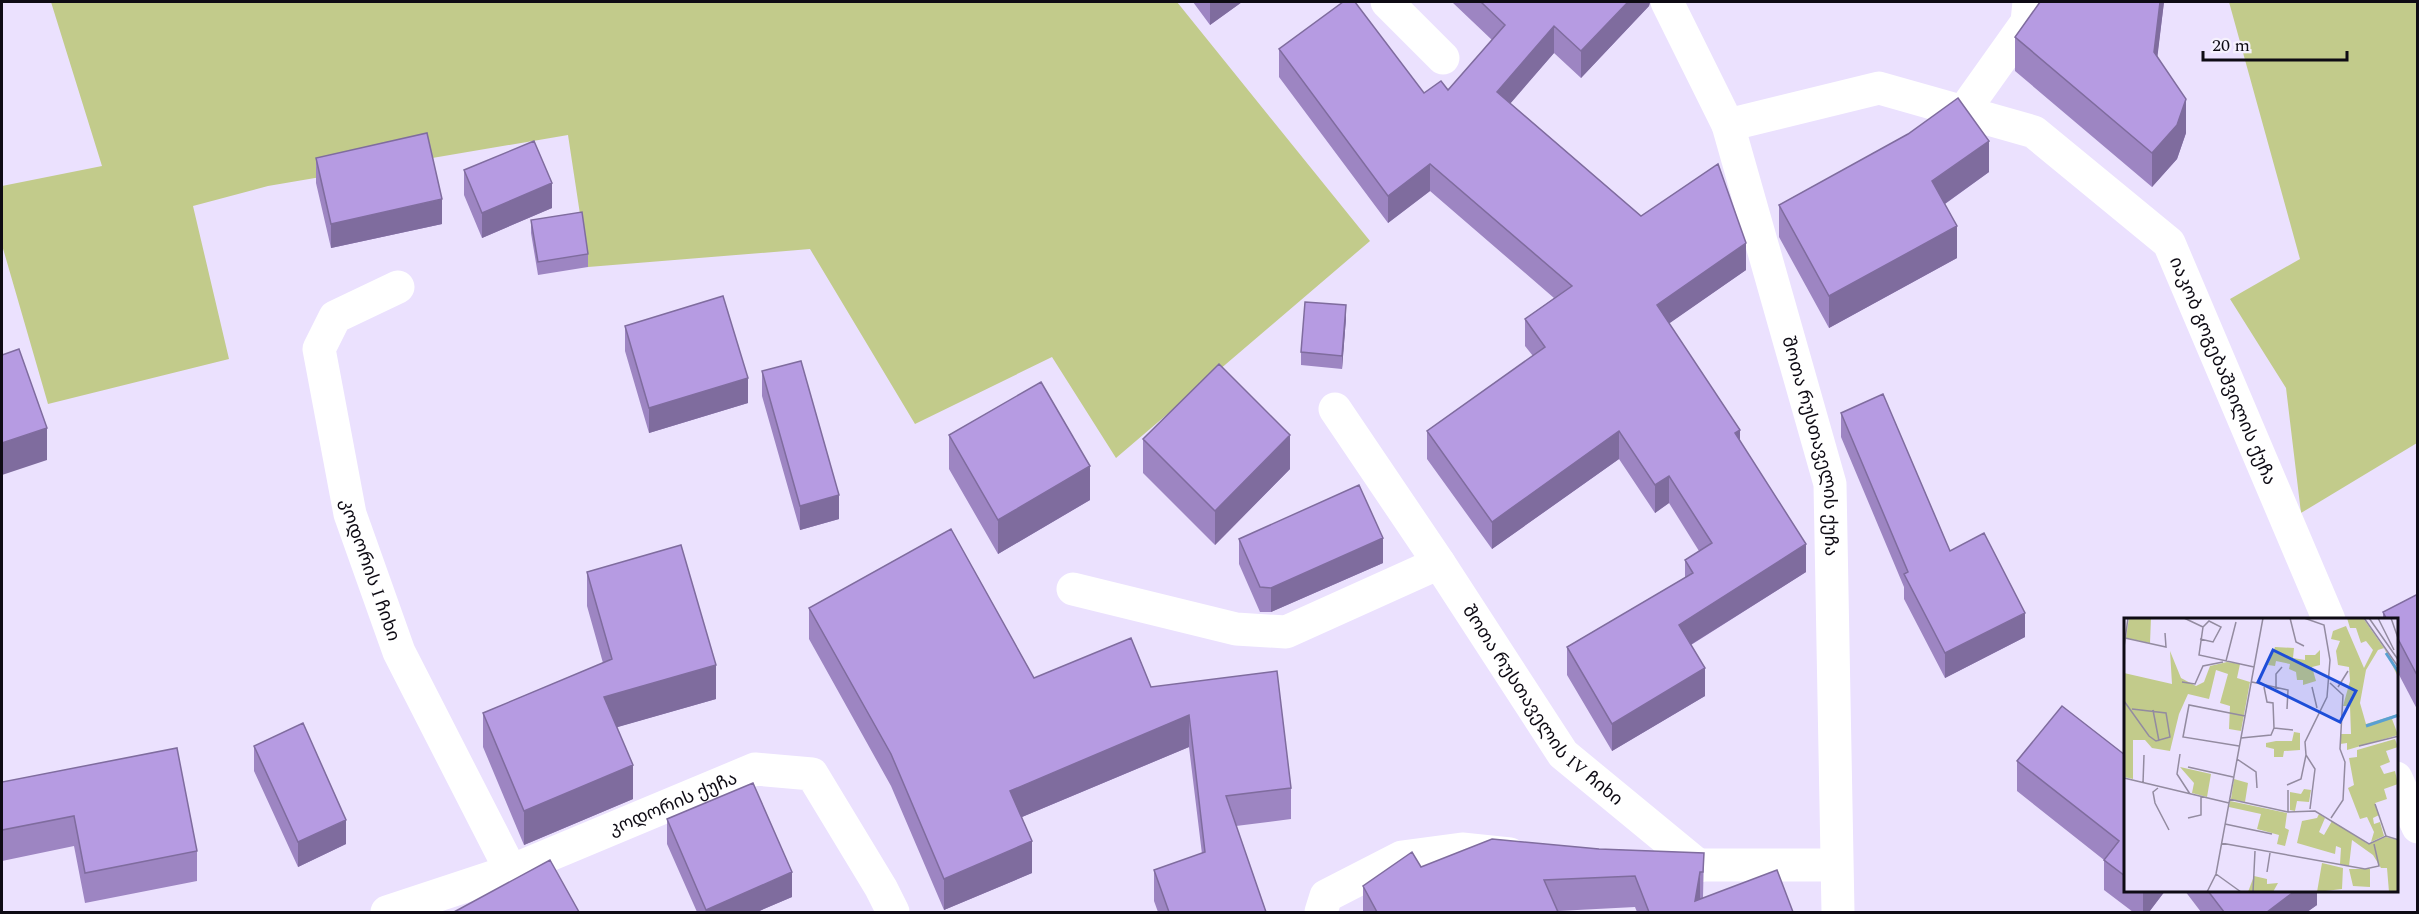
<svg xmlns="http://www.w3.org/2000/svg" width="2419" height="914" font-family="Spectral,'Noto Sans Georgian',serif">
  <style>
    .green { fill: #c2cb8b }
    .lines { fill: none; stroke-linecap: round; stroke-linejoin: round }
    .minor { stroke: #fff; stroke-width: 33 }
    .wall { fill: #9d85c2 }
    .shaded-wall { fill: #7f6c9e }
    .building { fill: #b69be2; stroke: #7f6c9e; stroke-width: 1.5 }
    .labels { text-anchor: middle; dominant-baseline: central; stroke-width: 4.5; stroke-linejoin: round; paint-order: stroke }
    .street-label { font-size: 18px; fill: #0e0b14; stroke: #f5f1fd }
    .inset-river { fill: none; stroke: #59a0d3; stroke-width: 3 }
    .inset-road { fill: none; stroke: #938ba0; stroke-width: 1.5 }
    .view { fill: #1d4ed8; fill-opacity: 0.15; stroke: #1d4ed8; stroke-width: 3 }
    .inset-edge { fill: none; stroke: #0e0b14; stroke-width: 3 }
  </style>
  <rect width="100%" height="100%" fill="#ebe1fe"/>
  <path class="green" d="M51 2H1177L1370 241 1116 458 1052 357 915 424 810 249 588 267 568 135 268 186 193 206 229 359 48 404 2 245V186L102 166Z
    M2229 2H2417V443L2301 513 2286 388 2230 299 2300 259Z"/>
  <g class="lines">
    <g class="minor">
      <path d="M1387 2 1443 58"/>
      <path id="s1" d="M1667 2 1728 125 1830 484 1838 912"/>
      <path d="M1963 112 2027 22 2029 2"/>
      <path id="s2" d="M1728 125 1879 88 2034 132 2169 243 2329 620"/>
      <path id="s3" d="M398 287 335 317 319 349 350 514 399 652 511 871"/>
      <path id="s4" d="M1335 409 1439 563 1563 754 1699 866"/>
      <path d="M1073 589 1236 629 1286 632 1439 563"/>
      <path d="M2396 778 2418 827"/>
      <path d="M1678 865H1836"/>
      <path id="s5" d="M387 912 511 871 755 769 812 774 881 888 893 912"/>
      <path d="M1321 912 1326 896 1402 857 1462 849 1510 854"/>
    </g>
  </g>
  <path class="wall" d="M1193 2H1242L1210 25Z
    M1452 2H1650L1649 6 1581 78 1554 53 1510 103 1641 216 1746 270 1669 323 1740 441 1806 572 1691 645 1705 696 1612 751 1567 675V647L1685 578V560L1699 551 1669 503 1655 513 1619 459 1492 549 1427 459V431L1533 356 1525 346V319L1554 298 1430 191 1388 223 1279 77V49L1424 93 1448 90 1492 40Z
    M2040 2H2164L2157 57 2186 133 2177 159 2152 187 2015 71V37Z
    M316 158 442 224 331 248 316 183Z
    M464 170 552 208 482 238 464 195Z
    M1989 172 1945 204 1957 258 1829 328 1779 237V205Z
    M531 220 588 254V267L538 275 531 233Z
    M1346 318 1342 369 1301 365V352Z
    M625 326 748 403 649 433 625 351Z
    M762 371 839 519 800 530 762 396Z
    M1841 413 1950 551 2025 637 1945 678 1904 599V587L1841 437Z
    M949 435 1090 500 998 554 949 469Z
    M1143 439 1290 469 1215 545 1143 473Z
    M1239 539 1383 563 1271 612H1260L1239 564Z
    M587 572 716 699 617 727 633 799 524 845 483 747V713L603 663 587 606Z
    M2418 594V711L2397 671V620H2383V612Z
    M809 608 1034 678 1151 687 1291 788V819L1236 826 1266 912H1158L1154 901V870L1202 854 1189 747 1022 817 1032 873 944 910 891 786 809 639Z
    M254 746 346 844 298 867 254 771Z
    M2125 755V891H2165L2149 912H2133L2104 890V860L2017 791V761Z
    M2 782 197 851V881L85 903 74 846 2 861Z
    M667 819 792 897 757 912H697L667 844Z
    M1599 849 1704 853 1703 898 1793 912H1637L1635 907 1558 911V912H1363V886L1421 867Z
    M2185 891H2317V905L2307 912H2201Z"/>
  <path class="shaded-wall" d="M1210 2H1242L1210 25Z
    M1628 2H1650L1649 6 1581 78V51Z
    M2160 2H2164L2154 85V52Z
    M1554 26V53L1497 119V92Z
    M2186 99V133L2177 159 2152 187V153Z
    M1989 141V172L1932 213V181Z
    M1430 164V191L1388 223V196Z
    M552 183V208L482 238V213Z
    M442 199V224L331 248V224Z
    M1957 226V258L1829 328V296Z
    M1746 243V270L1657 332V305Z
    M1346 305V318L1342 369V356Z
    M748 378V403L649 433V408Z
    M47 428V460L2 475V443Z
    M1740 430V457L1735 433Z
    M1619 431V459L1492 549V522Z
    M1290 435V469L1215 545V511Z
    M1090 466V500L998 554V520Z
    M1669 476V503L1655 513V485Z
    M839 495V519L800 530V506Z
    M1383 538V563L1271 612V588Z
    M1806 544V572L1679 652V625Z
    M2025 613V637L1945 678V653Z
    M716 665V699L604 731V697Z
    M1705 668V696L1612 751V724Z
    M1189 715V747L1010 822V791Z
    M633 765V799L524 845V811Z
    M346 820V844L298 867V842Z
    M1032 841V873L944 910V879Z
    M792 872V897L757 912H706V910Z
    M1700 872V904L1695 901Z
    M2143 891H2165L2149 912H2143Z
    M2295 891H2317V905L2307 912H2267Z"/>
  <path class="building" d="M1343 2H1355L1424 93 1441 81 1448 90 1505 25 1481 2H1628L1581 51 1554 26 1497 92 1641 216 1718 164 1746 243 1657 305 1740 430 1735 433 1806 544 1679 625 1705 668 1612 724 1567 647 1693 573 1685 560 1712 543 1669 476 1655 485 1619 431 1492 522 1427 431 1545 347 1525 319 1572 286 1430 164 1388 196 1279 49Z
    M2040 2H2160L2154 52 2186 99 2177 125 2152 153 2015 37Z
    M1958 98 1989 141 1932 181 1957 226 1829 296 1779 205 1908 134Z
    M427 133 442 199 331 224 316 158Z
    M534 141 552 183 482 213 464 170Z
    M582 212 588 254 538 262 531 220Z
    M723 296 748 378 649 408 625 326Z
    M1305 302 1346 305 1342 356 1301 352Z
    M19 349 47 428 2 443V355Z
    M801 361 839 495 800 506 762 371Z
    M1219 364 1290 435 1215 511 1143 439Z
    M1041 382 1090 466 998 520 949 435Z
    M1883 394 1950 551 1984 533 2025 613 1945 653 1904 574 1908 572 1841 413Z
    M1359 485 1383 538 1271 588 1260 587 1239 539Z
    M951 529 1034 678 1131 638 1151 687 1277 671 1291 788 1226 796 1266 912H1169L1154 870 1205 852 1189 715 1010 791 1032 841 944 879 891 754 809 608Z
    M681 545 716 665 604 697 633 765 524 811 483 713 612 659 587 572Z
    M2418 594V677L2397 637V620H2387L2383 612Z
    M2062 706 2125 755V876L2104 860 2119 841 2017 761Z
    M303 723 346 820 298 842 254 746Z
    M177 748 197 851 85 873 74 816 2 830V782Z
    M753 783 792 872 706 910 667 819Z
    M1492 839 1599 849 1704 853 1703 872H1700L1695 901 1777 870 1793 912H1649L1635 876 1544 880 1558 912H1377L1363 886 1412 852 1421 867Z
    M550 860 579 912H454Z
    M2208 891H2295L2267 912H2224Z"/>
  <g class="labels">
    <g class="street-label">
      <text stroke="none"><textPath href="#s2" startOffset="630">იაკობ გოგებაშვილის ქუჩა</textPath></text>
      <text stroke="none"><textPath href="#s1" startOffset="470">შოთა რუსთაველის ქუჩა</textPath></text>
      <text stroke="none"><textPath href="#s3" startOffset="333">კოდორის I ჩიხი</textPath></text>
      <text stroke="none"><textPath href="#s4" startOffset="363">შოთა რუსთაველის IV ჩიხი</textPath></text>
      <text stroke="none"><textPath href="#s5" startOffset="306">კოდორის ქუჩა</textPath></text>
    </g>
  </g>
  <g transform="translate(2124 618)">
    <rect width="274" height="274" fill="#ebe1fe"/>
    <path d="M5 0H27L26 25 2 20ZM223 0H239L267 40 274 53V59L260 30 254 32 242 52 236 85 242 106 274 96 268 101 274 117 223 132V125L216 126 217 116H227L226 88H219L226 63 225 49 214 47 212 33 216 23 207 21 209 13 222 8 240 50 249 32 242 23 237 25 232 10H226ZM151 29 170 30 169 40 181 42V37H191L196 32V47L188 49 192 63 179 67V62H173L172 54 165 51 166 46 152 43 151 48 144 47ZM46 33 57 60 72 68 80 64 86 48 103 44 116 46 113 60 126 64 117 113 105 111 106 88 96 85 104 56 92 52 85 81 64 76 55 96 46 133 28 130 21 122H9V161L0 159V55L48 66ZM170 114 176 115V132L160 133 159 139H150V131L142 129V125L152 123H168ZM271 121 274 129 262 133 266 144 256 148 260 156 271 153 274 166 260 171 263 181 251 185 255 197 249 200 250 206 256 204 260 218 247 224 250 214 243 199 236 201 224 170 230 167 225 140 233 139V132ZM56 149 87 156 83 179 68 175 70 165ZM110 161 124 165 121 184 107 181ZM180 171 187 172 185 184 173 183 171 193 166 192V174L177 176ZM106 183 163 195 161 210 165 212 161 228 153 226 155 217 133 211 137 196 105 189ZM195 196 201 200 195 214 200 217 208 203 244 226 262 219 274 222V274H265L263 250H257L249 237 228 222 225 248 216 246 217 230 212 228 211 236 173 225 178 203 193 200ZM198 245 219 250 218 271 193 274ZM225 251H246V269L229 268ZM130 258 143 261V266L154 265 149 274H124Z" fill="#c2cb8b"/>
    <path class="inset-river" d="M262 35 275 55M242 108 275 97"/>
    <path class="inset-road" d="M60 0 79 9 75 37 130 49M166 0 172 24 180 28M180 0 200 7 206 42 203 79 181 124 182 137 191 151 186 191M240 0 275 50M245 0 275 43M254 0 270 32M267 0 275 23M1 20 42 29 41 15M76 21 89 24 97 9 85 3 79 9M0 29 4 0M102 43 112 4M58 64 71 66 79 48 99 44M128 64 164 72 163 91M206 65 219 77 216 131 221 144 219 182 207 200M140 69 143 84 149 85 150 110M188 69 193 90M214 69 224 53M152 71V56L158 49M0 83 25 118 32 123 46 119 42 95 8 91M29 92 35 123M150 110 169 112M117 120 147 117 150 110M115 128 59 119 65 87 121 98M235 128 275 118M56 136 53 156 66 176M113 141 132 154 133 170M64 149 109 159M0 160 105 185M19 165 20 137M163 167 177 161 182 137M34 170 29 174 31 185 45 212M105 181 164 194 191 193 245 226 262 218 275 222M251 186 262 218M164 194V172M64 200 77 197V178M101 206 148 216M97 225 241 251 255 248 250 226M143 254 146 235M92 256 117 274M83 274 92 256 139 0M129 274 131 233"/>
    <path class="view" d="M149 32 232 73 216 104 134 64Z"/>
    <rect width="274" height="274" class="inset-edge"/>
  </g>
  <rect width="2419" height="914" fill="none" stroke="#0e0b14" stroke-width="6"/>
  <path d="M2203 51v9h144v-9" fill="none" stroke="#0e0b14" stroke-width="3"/>
  <text x="2212" y="51" font-size="18" fill="#0e0b14" stroke="#f5f1fd" stroke-width="4.5" paint-order="stroke">20 m</text>
</svg>
